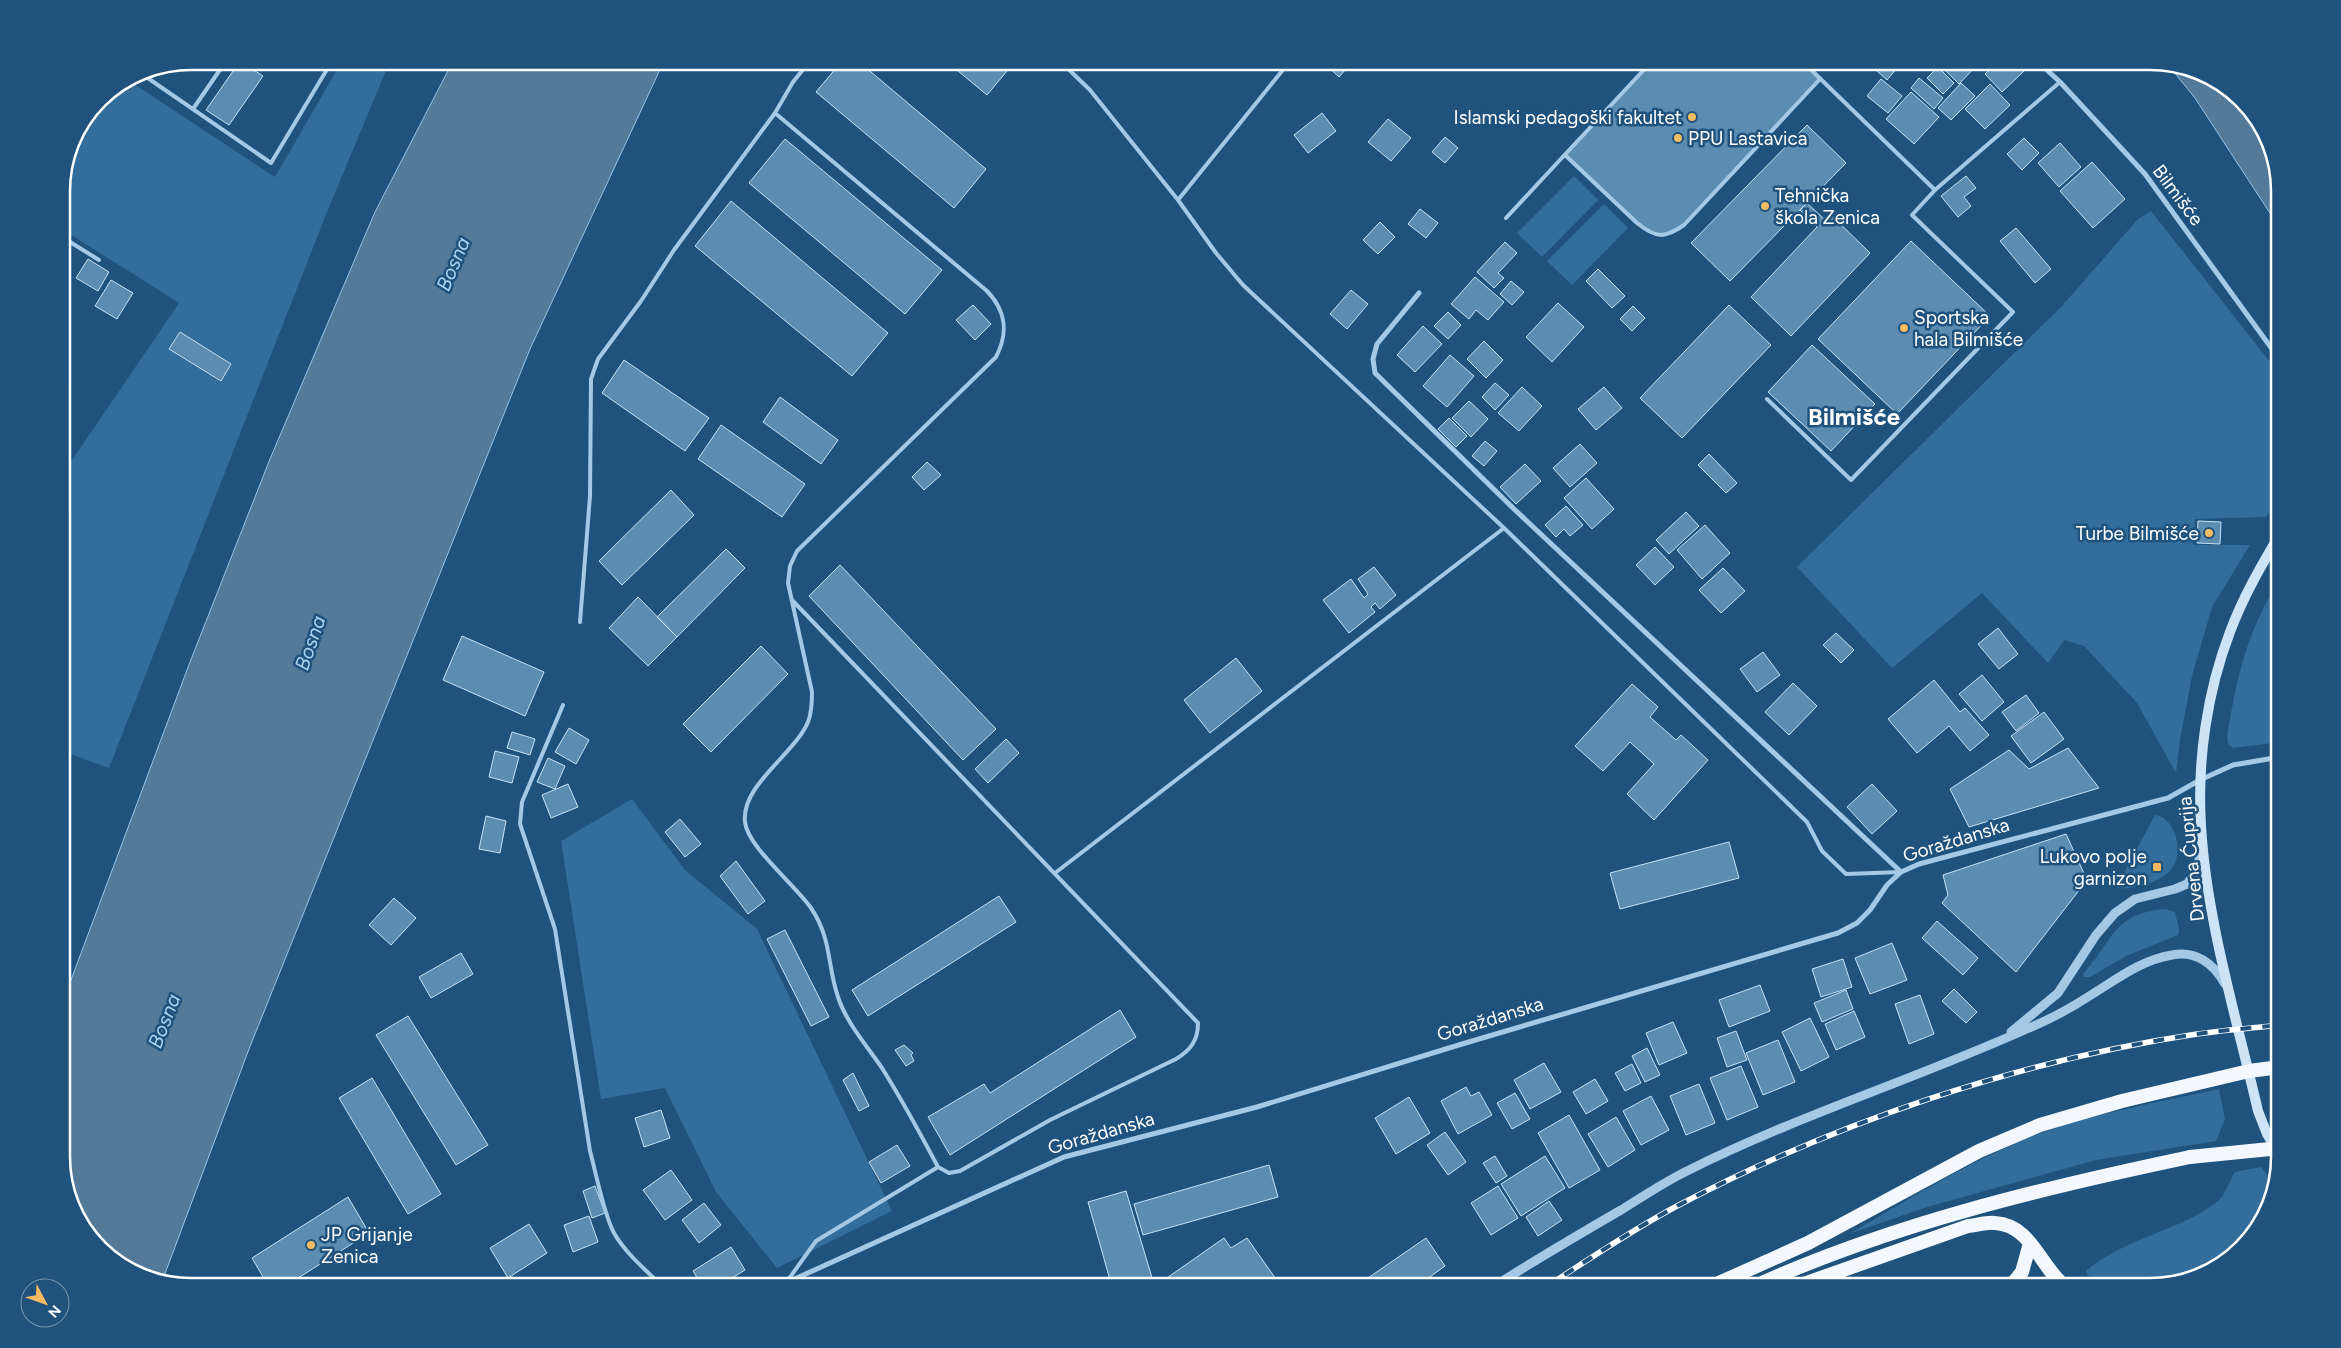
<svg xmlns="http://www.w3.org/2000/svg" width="2341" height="1348" font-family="Figtree,sans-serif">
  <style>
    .green { fill: #326d9b }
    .water { fill: #547a99; stroke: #96c5e9 }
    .building { fill: #5d8cb1; stroke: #c6e1f5 }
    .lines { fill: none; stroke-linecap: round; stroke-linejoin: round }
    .service { stroke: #a3c9e7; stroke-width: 4 }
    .minor { stroke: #a3c9e7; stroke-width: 5 }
    .tertiary { stroke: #a3c9e7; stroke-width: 9 }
    .secondary { stroke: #cde3f6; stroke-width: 10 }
    .trunk { stroke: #f2f8fe; stroke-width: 14 }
    .rail-casing { stroke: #fff; stroke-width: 5.5 }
    .rail { stroke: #1f537d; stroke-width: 4; stroke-dasharray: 11; stroke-linecap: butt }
    .trunk-bridge { stroke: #f2f8fe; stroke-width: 14 }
    .poi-dot { fill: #f5bb63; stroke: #1f537d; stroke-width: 2 }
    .labels { text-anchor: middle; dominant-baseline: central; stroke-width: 5; stroke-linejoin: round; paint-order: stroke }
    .poi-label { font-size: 19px; fill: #fff; stroke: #1f537d; text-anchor: start }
    .street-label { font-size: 19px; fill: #fff; stroke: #1f537d }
    .water-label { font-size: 20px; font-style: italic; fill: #aed3ef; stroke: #1f537d }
    .district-label { font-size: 24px; font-weight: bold; fill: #fff; stroke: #1f537d }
    .rim { fill: none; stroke: #fff; stroke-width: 2.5 }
  </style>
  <rect width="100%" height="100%" fill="#1f537d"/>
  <path class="green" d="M342 61H390L327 212 109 768 62 751V475L179 303 62 229V183L71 141 99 99 128 80 275 177Z
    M1574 176 1598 200 1542 257 1517 233Z
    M1604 204 1628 228 1572 285 1547 261Z
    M2151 211 2274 367 2280 382V498L2266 517 2195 519 2193 545H2250L2212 607 2192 676 2180 740 2176 773 2137 703 2084 646 2064 640 2048 663 1982 593 1892 668 1797 567 2062 306 2138 219Z
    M2280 578V742L2233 748 2228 745 2227 737C2237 675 2247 632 2280 578Z
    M632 799 685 870 757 929 892 1211 777 1268 716 1192 665 1088 601 1099 561 841Z
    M2155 815C2176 818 2183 851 2173 867 2162 883 2134 890 2116 888Z
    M2166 909 2175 912 2179 929 2178 935 2126 956 2090 977H2084L2083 974C2114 940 2113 913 2166 909Z
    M2219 1089 2225 1119 2216 1141 2096 1160 1927 1207 1849 1234C1911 1198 1974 1158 2041 1133 2099 1112 2160 1102 2219 1089Z
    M2261 1167 2273 1182 2263 1222 2215 1269 2160 1284 2088 1276 2086 1271C2124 1238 2177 1232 2217 1202 2225 1196 2230 1180 2235 1172Z"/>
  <path class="water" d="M453 61H664L530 349 249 1049 163 1279 126 1270 79 1222 62 1165V1004L190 662 270 459 375 212Z
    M2169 66 2215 78 2262 126 2279 183V227L2195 98Z
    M2280 879V1032C2274 982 2264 927 2280 879Z"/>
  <path class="building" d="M240 61 263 76 229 125 206 110Z
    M842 61H858L986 169 954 208 816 92Z
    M946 61H1008L1012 65 987 95Z
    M1329 61H1353L1339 77 1326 65Z
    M1652 61H1802L1820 79 1684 225 1663 236 1650 233 1565 155Z
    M1866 61H1903L1887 80Z
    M1920 61H1934L1928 68Z
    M1942 61H1976L1978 64 1959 84 1939 64Z
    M1998 61H2014L2024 71 2002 92 1985 74Z
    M1938 67 1954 83 1943 94 1927 78Z
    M1919 78 1943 98 1934 109 1911 88Z
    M1881 79 1902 96 1888 113 1867 96Z
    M1961 83 1975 96 1951 120 1938 108Z
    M1990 84 2010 105 1985 129 1965 109Z
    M1911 92 1939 117 1914 144 1886 119Z
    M106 95 101 105 97 103 99 99Z
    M1322 113 1336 131 1308 153 1294 135Z
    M1388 119 1411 138 1391 161 1368 142Z
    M1807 125 1846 163 1730 281 1691 243Z
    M1445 137 1458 148 1445 163 1432 152Z
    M2024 138 2039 153 2022 170 2007 154Z
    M785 139 942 270 905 314 749 183Z
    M2060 143 2081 167 2059 187 2038 163Z
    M2092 162 2125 199 2093 228 2060 191Z
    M1966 176 1976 188 1964 197 1971 206 1958 217 1941 196Z
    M731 201 888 333 852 376 695 246Z
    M1807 203 1824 219 1830 214 1870 253 1791 336 1751 297 1817 227 1800 210Z
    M1420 209 1438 223 1426 238 1408 224Z
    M1380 222 1395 237 1378 254 1363 240Z
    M2016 228 2051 269 2035 283 2000 241Z
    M1911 241 1990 316 1897 414 1818 339Z
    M1505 242 1517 253 1498 273 1504 278 1494 288 1477 272Z
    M88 259 109 272 98 291 76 278Z
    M1598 269 1625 296 1612 308 1586 281Z
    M1475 277 1504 302 1488 320 1476 310 1469 319 1451 304Z
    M111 280 133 293 117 319 95 306Z
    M1511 281 1524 292 1512 305 1500 294Z
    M1351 290 1368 304 1347 329 1330 314Z
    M1558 303 1584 327 1552 362 1526 337Z
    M973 305 991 324 975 340 956 320Z
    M1729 305 1771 345 1682 438 1640 398Z
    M1633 306 1645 318 1632 331 1620 319Z
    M1448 312 1461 325 1448 339 1434 326Z
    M1423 326 1442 344 1415 372 1397 355Z
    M180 332 231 364 221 381 169 349Z
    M1484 341 1503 360 1486 378 1467 359Z
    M1812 345 1875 404 1831 451 1768 392Z
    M1450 355 1474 376 1447 407 1423 386Z
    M624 360 709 418 685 451 602 393Z
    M1495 383 1509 395 1495 410 1482 397Z
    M1522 387 1542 406 1519 431 1498 413Z
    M1604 387 1622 408 1596 430 1578 409Z
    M780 397 838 440 821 464 763 422Z
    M1469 401 1488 419 1471 437 1452 418Z
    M1449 418 1467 436 1456 447 1438 429Z
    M721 425 805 484 782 517 698 459Z
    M1485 441 1497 451 1484 466 1472 456Z
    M1580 444 1597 463 1570 487 1553 468Z
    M1709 454 1737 483 1726 493 1698 465Z
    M927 462 941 475 924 490 912 477Z
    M1525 464 1541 481 1516 504 1500 487Z
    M1586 478 1614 509 1592 529 1564 498Z
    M671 490 694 515 622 585 599 561Z
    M1566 506 1583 525 1570 536 1564 529 1556 537 1545 525Z
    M1686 512 1699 526 1669 554 1656 540Z
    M2198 521 2221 522 2220 544 2197 543Z
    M1705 525 1730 553 1702 579 1677 550Z
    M1655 547 1674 567 1655 585 1636 565Z
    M726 549 745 568 677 637 657 617Z
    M840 565 996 729 963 760 809 596Z
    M1374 567 1396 595 1380 609 1375 603 1371 607 1375 612 1349 633 1323 600 1351 579 1364 598 1368 594 1358 579Z
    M1723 568 1745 591 1721 613 1699 590Z
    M638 597 677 637 648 666 609 628Z
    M1998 628 2018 654 1999 669 1978 644Z
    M1836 633 1854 650 1841 663 1823 645Z
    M462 636 544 672 525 716 443 680Z
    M761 646 788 674 711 752 683 724Z
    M1763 652 1780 675 1757 692 1740 669Z
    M1236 658 1262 691 1210 733 1184 700Z
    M1982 675 2004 702 1982 721 1959 694Z
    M1934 680 1960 712 1965 708 1989 735 1970 751 1949 726 1917 753 1888 719Z
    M1793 683 1817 706 1789 735 1765 712Z
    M1632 684 1658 707 1650 717 1676 740 1681 735 1708 760 1654 820 1627 794 1654 764 1630 742 1603 771 1575 746Z
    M2026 695 2039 713 2016 731 2002 712Z
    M2044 712 2064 739 2031 763 2011 736Z
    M569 728 589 740 576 764 555 752Z
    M512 732 535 739 530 755 507 748Z
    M1006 739 1019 753 988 783 975 769Z
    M2068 748 2099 788 1969 827 1950 789 2009 750 2029 769Z
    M495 751 519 757 512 783 489 777Z
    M548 758 565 766 555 789 537 782Z
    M568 784 578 807 551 818 542 795Z
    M1872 784 1897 811 1872 834 1847 807Z
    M486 816 506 821 500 853 479 849Z
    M680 819 701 844 685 857 665 832Z
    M2066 834 2087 880 2016 972 1942 903 1948 895 1943 875Z
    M1729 842 1739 878 1620 909 1610 873Z
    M736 861 765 901 748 914 720 876Z
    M999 896 1016 922 868 1016 852 990Z
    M394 898 416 918 391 945 369 925Z
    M1937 921 1978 958 1963 975 1922 938Z
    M785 930 829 1017 811 1026 767 939Z
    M1892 943 1907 980 1870 994 1855 958Z
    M461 953 473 974 431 998 419 977Z
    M1843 959 1852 987 1821 997 1812 969Z
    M1760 985 1770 1011 1729 1027 1719 1000Z
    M1954 989 1977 1012 1966 1023 1942 1001Z
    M1846 990 1853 1009 1822 1022 1814 1003Z
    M1920 995 1934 1034 1909 1044 1895 1004Z
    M1120 1010 1136 1037 950 1155 928 1117 984 1084 990 1093Z
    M1854 1011 1865 1037 1836 1050 1825 1024Z
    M408 1016 488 1145 456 1165 376 1035Z
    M1810 1018 1829 1057 1801 1071 1782 1032Z
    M1673 1022 1687 1053 1659 1065 1646 1033Z
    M1736 1031 1747 1060 1727 1067 1717 1038Z
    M1778 1040 1795 1082 1763 1095 1746 1053Z
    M904 1045 913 1053 911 1055 914 1061 906 1066 895 1050Z
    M1647 1048 1660 1075 1645 1082 1632 1056Z
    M1544 1063 1561 1092 1530 1109 1514 1080Z
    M1632 1064 1641 1083 1625 1091 1615 1073Z
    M1741 1066 1758 1107 1727 1120 1710 1078Z
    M853 1073 869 1106 859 1111 843 1080Z
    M372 1078 441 1194 408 1214 339 1098Z
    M1595 1079 1608 1101 1586 1114 1573 1092Z
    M1699 1084 1715 1123 1686 1135 1670 1096Z
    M1466 1087 1471 1096 1479 1092 1492 1115 1458 1134 1441 1101Z
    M1515 1093 1530 1119 1512 1129 1497 1103Z
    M1651 1096 1669 1130 1641 1145 1623 1111Z
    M1409 1097 1430 1133 1396 1154 1375 1118Z
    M661 1110 670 1138 644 1147 635 1118Z
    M1569 1115 1600 1170 1569 1188 1538 1133Z
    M1616 1117 1635 1150 1608 1167 1588 1134Z
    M1445 1132 1466 1162 1448 1175 1427 1145Z
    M897 1145 910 1166 881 1183 869 1162Z
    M1495 1156 1507 1176 1496 1183 1483 1163Z
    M1545 1156 1565 1188 1521 1216 1501 1184Z
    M1269 1165 1278 1197 1143 1235 1134 1204Z
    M671 1170 692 1200 665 1220 643 1190Z
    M595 1186 605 1213 592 1218 583 1191Z
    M1498 1186 1518 1218 1491 1235 1471 1203Z
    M1126 1191 1153 1281 1146 1287H1112L1088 1202Z
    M348 1197 369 1233 284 1287H269L252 1258Z
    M1549 1201 1562 1220 1538 1236 1526 1217Z
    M704 1203 721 1225 699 1243 682 1220Z
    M589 1216 598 1242 573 1252 564 1225Z
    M529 1224 547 1253 508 1278 490 1248Z
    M1224 1238 1231 1248 1247 1238 1278 1282 1272 1287H1154Z
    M1426 1238 1445 1266 1416 1287H1374L1368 1278Z
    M731 1247 745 1270 717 1287H703L693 1271Z"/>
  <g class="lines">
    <path class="service" d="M1060 61 1090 90 1178 200 1290 61
      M1802 61 1935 190
      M139 72 271 163 332 61
      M193 109 226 61
      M775 113 987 291C1006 311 1009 332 996 357L797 551 790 566 788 583 812 692C812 702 812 712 808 722 794 755 741 785 745 822 747 846 795 885 811 908 832 939 827 965 838 997 846 1022 867 1046 882 1068 902 1100 920 1133 938 1167L816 1241 788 1280
      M1565 155 1637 223C1656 238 1664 239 1684 225L1820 79
      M1178 200 1216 253 1243 285 1504 528 1807 822 1822 851 1846 874 1901 872
      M1506 218 1652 61
      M62 237 99 260
      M1767 399 1851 480 2013 312 1912 215 1935 190 2060 82
      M792 600 1198 1023C1198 1040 1191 1050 1176 1059L1050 1120 960 1171 949 1173 938 1167
      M580 622 590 496 591 379 598 359 641 301 674 250 775 113 793 82 810 61
      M563 705 522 802 520 824 555 929 590 1151C596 1173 604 1215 614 1233 626 1254 646 1270 663 1287
      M1055 873 1504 528"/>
    <path class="minor" d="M2037 61 2060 82 2145 174 2280 360
      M1419 293 1377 344 1373 359 1375 373 1514 509 1901 872
      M777 1287 1064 1157 1257 1107 1462 1044 1838 933 1857 923 1870 910 1887 885 1901 872 1919 864 2168 798 2200 780 2233 765 2280 757"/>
    <path class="tertiary" d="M2011 1032 2058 993 2096 935 2115 913 2135 899 2175 889 2187 884 2194 874 2203 849
      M1493 1287C1535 1260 1578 1235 1621 1210 1642 1197 1663 1183 1685 1172 1796 1116 1916 1079 2029 1028 2051 1019 2071 1008 2091 995 2117 979 2141 960 2172 955 2196 950 2214 964 2225 984"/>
    <path class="secondary" d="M2280 534C2261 566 2243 597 2230 632 2207 692 2197 761 2201 825 2206 918 2237 1020 2258 1111L2267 1134 2280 1156"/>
    <path class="trunk" d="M1710 1287 1808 1243 1979 1151 2040 1125 2122 1101 2249 1071 2280 1067
      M1753 1287C1891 1224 2043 1188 2190 1157
      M1795 1287 1968 1226C1977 1225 1987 1222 1995 1223 2032 1225 2040 1268 2066 1287
      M2010 1287 2022 1272 2030 1243"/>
    <g class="rail-casing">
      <path id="rail" d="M1546 1287C1589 1259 1632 1230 1677 1206 1834 1123 2021 1060 2197 1034 2224 1030 2252 1028 2280 1025"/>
    </g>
    <use href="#rail" class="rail"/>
    <path class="trunk-bridge" d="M2190 1157 2280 1148"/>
  </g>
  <g class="poi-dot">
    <circle cx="1692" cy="117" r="5"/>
    <circle cx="1678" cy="138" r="5"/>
    <circle cx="1765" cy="206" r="5"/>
    <circle cx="1904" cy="328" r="5"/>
    <circle cx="2209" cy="533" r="5"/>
    <rect x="2152" y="862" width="10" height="10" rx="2.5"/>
    <circle cx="311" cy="1245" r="5"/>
  </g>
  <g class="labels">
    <g class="poi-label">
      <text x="1682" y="117" text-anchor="end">Islamski pedagoški fakultet</text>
      <text x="1688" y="138">PPU Lastavica</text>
      <text x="1775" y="195">Tehnička<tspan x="1775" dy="22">škola Zenica</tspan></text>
      <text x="1914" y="317">Sportska<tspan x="1914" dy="22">hala Bilmišće</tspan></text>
      <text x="2199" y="533" text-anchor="end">Turbe Bilmišće</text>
      <text x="2147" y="856" text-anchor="end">Lukovo polje<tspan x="2147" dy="22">garnizon</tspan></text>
      <text x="321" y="1234">JP Grijanje<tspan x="321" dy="22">Zenica</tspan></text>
    </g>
    <g class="street-label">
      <text transform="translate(2178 195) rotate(53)">Bilmišće</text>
      <text transform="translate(1956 840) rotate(-17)">Goraždanska</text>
      <text transform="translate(2191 859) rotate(-96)">Drvena Ćuprija</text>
      <text transform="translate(1490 1019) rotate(-17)">Goraždanska</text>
      <text transform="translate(1101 1133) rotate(-16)">Goraždanska</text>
    </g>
    <g class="water-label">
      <text transform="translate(453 264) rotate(-67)">Bosna</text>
      <text transform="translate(310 643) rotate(-71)">Bosna</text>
      <text transform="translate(164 1021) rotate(-69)">Bosna</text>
    </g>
    <g class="district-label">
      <text x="1854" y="416">Bilmišće</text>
    </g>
  </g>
  <path d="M0 0H2341V1348H0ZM191 70H2150A121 121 0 0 1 2271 191V1157A121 121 0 0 1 2150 1278H191A121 121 0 0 1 70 1157V191A121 121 0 0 1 191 70Z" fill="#1f537d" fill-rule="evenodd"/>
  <path class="rim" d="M191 70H2150A121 121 0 0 1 2271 191V1157A121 121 0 0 1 2150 1278H191A121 121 0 0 1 70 1157V191A121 121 0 0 1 191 70Z"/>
  <g transform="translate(45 1303) rotate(131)"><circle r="24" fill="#1f537d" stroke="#7998b1"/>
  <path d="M0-4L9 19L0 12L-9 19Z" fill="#f5bb63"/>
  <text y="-8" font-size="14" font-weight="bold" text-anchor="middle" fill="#ffffff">N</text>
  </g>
</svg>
